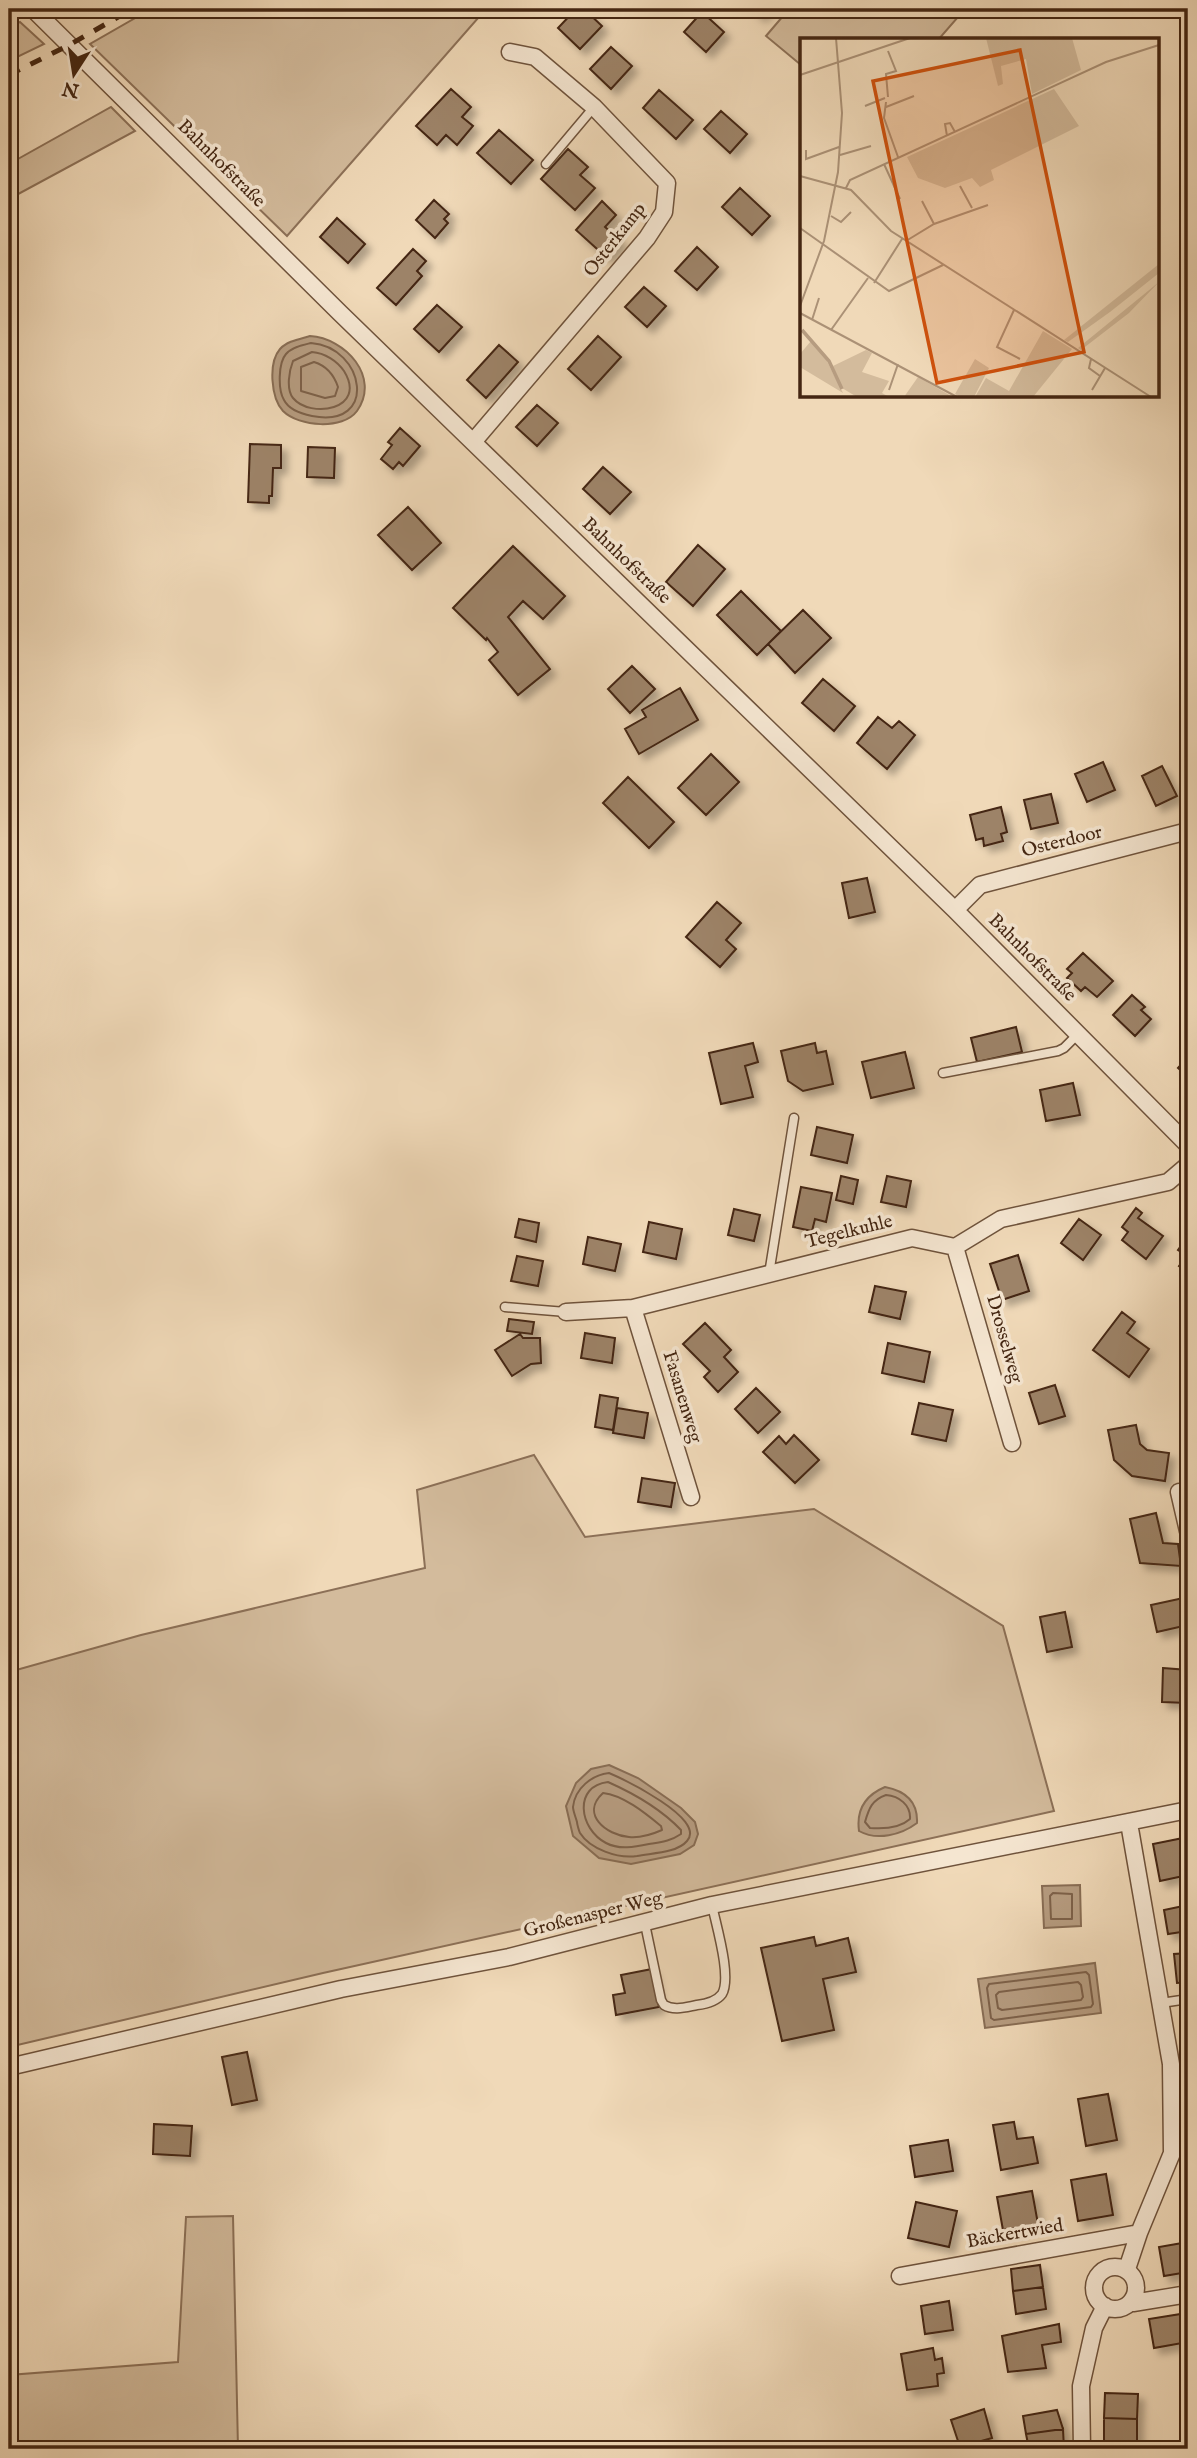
<svg xmlns="http://www.w3.org/2000/svg" width="1197" height="2458" font-family="'IM FELL English',serif">
  <style>
    .green { fill: #d3bb9c; stroke: #8c7057; stroke-width: 2 }
    .water { fill: #b69c80; stroke: #886d54; stroke-width: 2 }
    .lines { fill: none; stroke-linecap: round; stroke-linejoin: round }
    .shore { stroke: #7d6149; stroke-width: 2 }
    .building { fill: #9d8368; stroke: #442612; stroke-width: 2; filter: url(#shadow) }
    .service-casing { stroke: #6f533c; stroke-width: 11 }
    .minor-casing { stroke: #6f533c; stroke-width: 19 }
    .service { stroke: #f5e6d1; stroke-width: 8 }
    .minor { stroke: #f5e6d1; stroke-width: 16 }
    .rail { stroke: #442612; stroke-width: 5; stroke-dasharray: 12 12; stroke-linecap: butt }
    .labels { text-anchor: middle; dominant-baseline: central; stroke-width: 7; stroke-linejoin: round; paint-order: stroke }
    .street-label { font-size: 19px; fill: #442612; stroke: #f5e6d1 }
    .inset-river { fill: none; stroke: #b69c80; stroke-width: 3.5 }
    .inset-road { fill: none; stroke: #ab9176; stroke-width: 2 }
    .view { fill: #cf510d; fill-opacity: 0.15; stroke: #cf510d; stroke-width: 3.5 }
    .inset-edge { fill: none; stroke: #442612; stroke-width: 3.5 }
  </style>
  <defs>
    <filter id="shadow"><feDropShadow dx="6" dy="6" stdDeviation="3.5" flood-color="#0004"/></filter>
  </defs>
  <rect width="100%" height="100%" fill="#f0d9b8"/>
  <filter id="stains"><feTurbulence type="fractalNoise" baseFrequency=".00286" numOctaves="4"/><feColorMatrix values="0 0 0 0 .2 0 0 0 0 .09 0 0 0 0 .02 0 0 0 .5 -.17"/></filter>
  <radialGradient id="worn" r=".72"><stop offset=".6" stop-color="#630" stop-opacity="0"/><stop offset="1" stop-color="#630" stop-opacity=".3"/></radialGradient>
  <path class="green" d="M151 9H486L287 236 90 44Z
    M789 9H965L938 40H802L801 65 766 36Z
    M20 22 44 44 9 61V27Z
    M111 107 135 131 9 199V164Z
    M534 1455 585 1537 814 1509 1003 1626 1054 1811 323 1973 9 2047V1672L141 1635 425 1568 417 1490Z
    M233 2216 238 2449H9V2375L178 2362 186 2217Z"/>
  <path class="water" d="M310 336C345 338 381 377 357 411 343 430 299 427 283 411 271 398 268 363 280 349 287 341 300 339 310 336Z
    M609 1765 638 1778 681 1808 695 1822 698 1834 694 1845 680 1854 631 1864 599 1858 573 1836 566 1806 576 1783 591 1769Z
    M885 1787C906 1791 918 1802 917 1823 901 1835 877 1841 859 1831 856 1809 866 1795 885 1787Z
    M1080 1885 1081 1926 1044 1928 1042 1886Z
    M1095 1963 1101 2013 985 2028 978 1979Z"/>
  <g class="lines">
    <path class="shore" d="M311 343C365 347 379 429 312 416 302 414 289 410 284 400 278 390 278 363 286 354 292 347 303 345 311 343Z
      M312 352C325 353 337 361 344 371 368 410 310 419 293 398 286 389 289 371 293 361Z
      M314 362C327 366 334 375 338 387L335 396 325 398 301 391V367Z
      M609 1773C623 1779 707 1819 687 1841 677 1853 652 1853 637 1856 618 1859 590 1849 580 1833 579 1831 577 1824 577 1822 576 1818 573 1811 573 1807 575 1788 592 1775 609 1773Z
      M608 1782C635 1794 660 1808 681 1830V1834C671 1841 661 1842 649 1844 635 1847 619 1850 606 1843 579 1829 573 1786 608 1782Z
      M603 1793C623 1795 645 1813 661 1826L662 1830C653 1834 639 1838 629 1837 606 1835 580 1814 603 1793Z
      M886 1795C899 1796 911 1805 910 1819 900 1828 883 1829 870 1828L865 1822C869 1808 872 1800 886 1795Z
      M1053 1893 1072 1894V1919H1051L1050 1896Z
      M1086 1972 1089 1975 1093 2004 1091 2007 994 2020 991 2018 987 1988 989 1984Z
      M1078 1982 1081 1985 1083 1997 1081 2000 1002 2010 998 2008 996 1995 999 1992Z"/>
  </g>
  <path class="building" d="M576 9H584L602 26 580 49 558 28Z
    M752 9H767L760 16Z
    M702 12 724 32 706 52 684 32Z
    M611 47 632 66 611 89 590 69Z
    M451 89 471 107 462 117 473 126 457 145 446 135 437 145 416 126Z
    M659 90 693 120 676 139 643 108Z
    M721 111 747 134 730 153 704 129Z
    M499 130 533 160 511 184 477 153Z
    M568 149 588 167 580 175 595 188 575 210 541 179Z
    M740 188 770 216 752 235 722 207Z
    M434 200 449 214 444 219 448 223 435 238 416 220Z
    M602 201 616 215 605 227 621 241 606 257 576 230Z
    M337 218 365 244 348 263 320 237Z
    M697 247 718 267 697 290 675 271Z
    M413 249 426 261 417 271 422 276 396 305 377 288Z
    M644 287 666 306 647 327 625 307Z
    M437 305 462 327 439 352 414 329Z
    M598 336 621 357 591 390 568 369Z
    M499 345 518 362 486 398 467 380Z
    M537 405 558 423 537 446 516 427Z
    M400 428 420 446 403 466 399 462 393 469 381 459 392 445 388 442Z
    M250 444 281 445V468H273L272 496H269V503L248 502Z
    M308 447 335 448 334 478 307 477Z
    M603 467 631 492 610 514 583 489Z
    M408 507 441 543 412 570 378 535Z
    M698 545 725 569 693 606 666 582Z
    M513 546 565 596 543 619 523 601 508 617 550 669 518 695 489 660 498 652 487 638 486 640 453 608Z
    M741 591 781 631 757 655 717 615Z
    M803 610 831 638 795 673 768 644Z
    M632 666 655 689 630 713 608 689Z
    M823 679 855 706 834 731 802 703Z
    M680 688 698 720 639 754 625 729 646 717 642 710Z
    M878 717 892 728 899 721 915 735 887 769 857 743Z
    M711 754 739 782 706 815 678 788Z
    M1103 762 1115 790 1087 802 1075 774Z
    M1162 766 1177 796 1156 806 1142 776Z
    M628 777 674 822 649 848 603 803Z
    M1051 794 1058 823 1031 829 1024 800Z
    M1001 807 1007 832 1001 834 1003 841 984 846 983 838 976 840 970 815Z
    M867 878 875 912 849 918 842 883Z
    M717 902 741 923 726 940 736 949 720 967 686 937Z
    M1083 953 1113 981 1097 997 1085 987 1081 991 1067 978 1072 973 1067 969Z
    M1132 995 1145 1007 1141 1010 1151 1019 1135 1036 1113 1015Z
    M1016 1027 1022 1052 977 1062 971 1038Z
    M753 1043 758 1062 745 1066 753 1097 721 1104 709 1053Z
    M815 1043 817 1053 826 1051 833 1084 803 1091 788 1081 781 1051Z
    M905 1052 914 1088 871 1098 862 1062Z
    M1188 1057V1077L1178 1068Z
    M1073 1083 1080 1115 1046 1121 1040 1090Z
    M817 1127 853 1135 847 1163 811 1155Z
    M841 1176 858 1180 853 1204 836 1200Z
    M887 1176 911 1181 906 1207 881 1202Z
    M801 1187 832 1193 826 1222 815 1219 812 1231 793 1227Z
    M1136 1208 1142 1213 1138 1218 1163 1236 1146 1259 1122 1240 1128 1232 1122 1227Z
    M734 1209 760 1215 754 1241 728 1235Z
    M519 1219 539 1223 536 1242 515 1237Z
    M1079 1219 1101 1235 1083 1260 1061 1243Z
    M649 1222 682 1229 676 1259 643 1252Z
    M1188 1236V1273L1179 1266 1187 1256 1178 1250Z
    M588 1237 621 1244 615 1271 583 1264Z
    M1018 1255 1029 1291 1002 1300 990 1264Z
    M517 1256 543 1261 538 1286 511 1281Z
    M875 1286 906 1292 900 1319 869 1312Z
    M1122 1312 1135 1322 1127 1333 1149 1349 1129 1377 1093 1350Z
    M509 1319 534 1322 532 1334 507 1331Z
    M705 1323 731 1350 724 1357 738 1372 718 1392 704 1377 710 1371 683 1344Z
    M585 1333 615 1338 612 1363 581 1358Z
    M520 1334 523 1338H540L541 1363 531 1364 512 1376 495 1350Z
    M888 1343 930 1352 924 1382 882 1373Z
    M1055 1385 1065 1416 1039 1424 1029 1393Z
    M756 1388 780 1412 758 1433 735 1409Z
    M600 1395 618 1398 613 1430 595 1427Z
    M919 1403 953 1410 946 1441 912 1434Z
    M617 1408 648 1413 644 1438 613 1433Z
    M1136 1425 1140 1444 1147 1450 1169 1453 1165 1481 1132 1476 1114 1460 1108 1430Z
    M794 1435 819 1460 795 1483 763 1452 779 1436 786 1444Z
    M642 1478 675 1483 671 1507 638 1502Z
    M1156 1513 1163 1543 1178 1544 1181 1566 1140 1563 1130 1519Z
    M1188 1597V1625L1157 1632 1151 1605Z
    M1065 1612 1072 1647 1047 1652 1040 1617Z
    M1163 1668 1188 1670V1703L1162 1702Z
    M1183 1838 1188 1875 1160 1881 1153 1844Z
    M1188 1905V1931L1168 1934 1164 1910Z
    M814 1937 816 1946 848 1938 856 1972 823 1979 834 2030 782 2041 761 1948Z
    M1188 1953V1982L1177 1983 1174 1954Z
    M652 1969 659 2007 616 2015 613 1995 625 1993 621 1975Z
    M247 2052 257 2100 232 2105 222 2057Z
    M1108 2094 1117 2140 1086 2146 1078 2099Z
    M1014 2122 1017 2139 1033 2137 1038 2163 1001 2170 993 2125Z
    M154 2124 192 2126 190 2156 153 2154Z
    M948 2140 953 2171 915 2177 910 2146Z
    M1106 2174 1113 2215 1078 2221 1071 2180Z
    M1188 2179V2200L1181 2198Z
    M1032 2191 1038 2224 1003 2230 997 2197Z
    M916 2202 957 2211 949 2247 908 2238Z
    M1188 2242V2272L1164 2276 1159 2247Z
    M1040 2265 1043 2287 1013 2291 1011 2269Z
    M1043 2287 1046 2309 1016 2314 1013 2291Z
    M949 2301 953 2330 925 2334 921 2306Z
    M1187 2313 1188 2342 1154 2348 1149 2319Z
    M1059 2324 1061 2342 1042 2345 1046 2368 1008 2372 1002 2336Z
    M933 2348 935 2360 942 2358 944 2373 937 2374 938 2386 907 2390 901 2354Z
    M1105 2393 1138 2394 1137 2419 1104 2418Z
    M984 2409 992 2438 960 2447 951 2420Z
    M1057 2410 1063 2429 1026 2434 1023 2416Z
    M1104 2418 1137 2419V2446H1104Z
    M1063 2429 1064 2449H1029L1026 2434Z
    M924 2442V2449H892V2448Z"/>
  <g class="lines">
    <g class="service-casing">
      <path id="service" d="M546 164 594 107
        M943 1073 1058 1051 1064 1048 1078 1034
        M769 1274 794 1118
        M505 1307 566 1312
        M645 1924 661 2000 664 2005C674 2011 686 2007 697 2005 706 2004 716 2002 722 1994 732 1977 716 1925 712 1905
        M1161 2003 1188 1999"/>
    </g>
    <g class="minor-casing">
      <path id="minor" d="M33 9 340 313 955 910 1188 1145
        M473 442 647 238 664 212 667 183 594 107 535 57 510 52
        M955 910 980 885 1188 831
        M955 1247 1012 1443
        M633 1308 691 1497
        M566 1312 633 1308 912 1238 955 1247 1001 1219 1168 1182 1188 1165
        M1179 1492 1188 1531
        M9 2067 341 1989 509 1957 712 1905 1188 1810
        M1094 2288a21 21 0 1 1 42 0a21 21 0 1 1-42 0Z
        M1127 2269 1139 2233 1172 2153 1171 2064 1129 1823
        M900 2276 1139 2233
        M1133 2303 1188 2294
        M1082 2449 1081 2386 1094 2328 1105 2306"/>
    </g>
    <use href="#service" class="service"/>
    <use href="#minor" class="minor"/>
    <path class="rail" d="M9 75 71 44 132 9"/>
  </g>
  <g class="labels">
    <g class="street-label">
      <text transform="translate(221 164) rotate(45)">Bahnhofstraße</text>
      <text transform="translate(615 240) rotate(-52)">Osterkamp</text>
      <text transform="translate(626 561) rotate(44)">Bahnhofstraße</text>
      <text transform="translate(1062 842) rotate(-14)">Osterdoor</text>
      <text transform="translate(1032 958) rotate(45)">Bahnhofstraße</text>
      <text transform="translate(849 1232) rotate(-14)">Tegelkuhle</text>
      <text transform="translate(1004 1339) rotate(74)">Drosselweg</text>
      <text transform="translate(682 1397) rotate(73)">Fasanenweg</text>
      <text transform="translate(593 1915) rotate(-14)">Großenasper Weg</text>
      <text transform="translate(1015 2234) rotate(-10)">Bäckertwied</text>
    </g>
  </g>
  <g transform="translate(800 38)">
    <rect width="359" height="359" fill="#f0d9b8"/>
    <path d="M186 0H272L281 32 232 56 226 21 201 28 203 46 198 48ZM254 51 279 88 191 132 194 142 180 149 172 140 145 150 118 140 107 119ZM359 226V235L310 274 268 304 264 302ZM359 244 329 275 281 312 278 310ZM243 293 272 311 233 359H175L186 340 209 353ZM11 303 25 319 43 355 0 329V316ZM66 312 72 315 62 334 89 343 82 355 89 359H57L42 350 33 328ZM175 321 189 330 174 359H160L155 356ZM118 339 153 359H104Z" fill="#d3bb9c"/>
    <path class="inset-river" d="M2 292 29 323 42 351"/>
    <path class="inset-road" d="M0 37 110 0M88 59 86 36 96 33 88 13M86 64 84 80 98 119M65 68 85 60M86 69 114 58M147 98 145 86 150 85 155 94M6 112V121L39 109M40 117 71 108M84 126 100 161M0 138 51 152 91 193 351 359M160 148 172 170M46 150 50 142 306 24 359 7M122 163 134 186M31 178 41 184 51 174M0 190 89 253 143 227M106 203 134 186 188 167M74 245 102 201M0 268 24 203 38 134 42 75 36 0M214 272 197 309 220 321M0 275 157 359M12 282 19 260M31 292 68 240M291 321 289 330 300 338M89 352 98 326M292 352 305 330"/>
    <path class="view" d="M220 12 284 314 137 345 73 43Z"/>
    <rect width="359" height="359" class="inset-edge"/>
  </g>
  <rect width="1197" height="2458" fill="none" stroke="#f0d9b8" stroke-width="35"/>
  <rect x="10" y="10" width="1176" height="2437" fill="none" stroke="#442612" stroke-width="3.5"/>
  <rect x="18" y="18" width="1162" height="2423" fill="none" stroke="#442612" stroke-width="2"/>
  <g transform="translate(74 74) rotate(192)" stroke="#f5e6d1" stroke-width="5" paint-order="stroke">
  <path d="M0-5L12 26L0 18L-12 26Z" fill="#442612"/>
  <text y="-10" font-size="19" font-weight="bold" text-anchor="middle" fill="#442612">N</text>
  </g>
  <rect width="100%" height="100%" filter="url(#stains)"/>
  <rect width="100%" height="100%" fill="url(#worn)"/>
</svg>
